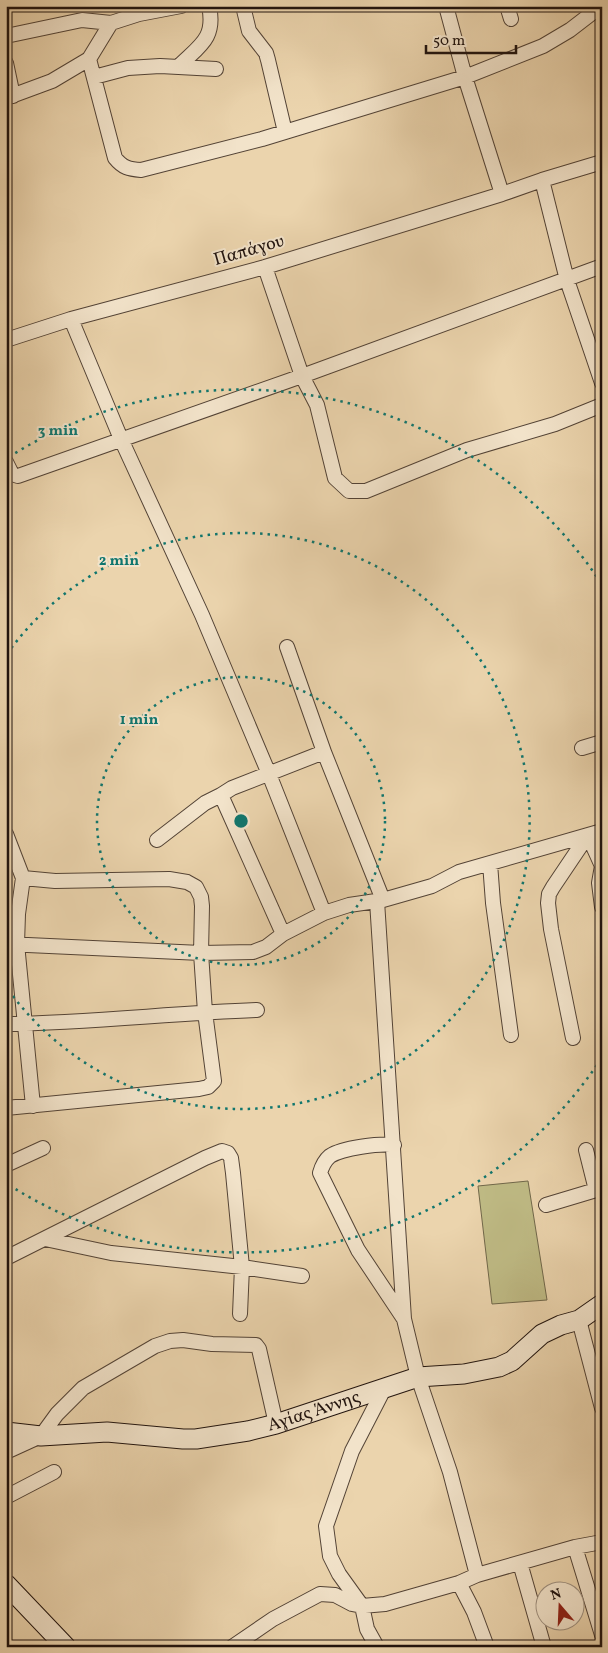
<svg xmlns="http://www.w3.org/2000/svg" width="608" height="1653" font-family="Vollkorn,serif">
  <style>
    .green { fill: #bfbb85; stroke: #70674a }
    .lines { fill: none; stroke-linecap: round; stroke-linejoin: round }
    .street-casing { stroke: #534336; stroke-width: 16 }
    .secondary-casing { stroke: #20130e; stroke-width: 21 }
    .street { stroke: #f2e3ca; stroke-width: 14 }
    .secondary { stroke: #f2e3ca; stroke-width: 19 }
    .ring { fill: none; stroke: #0f766e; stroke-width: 2.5; stroke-dasharray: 2.5 5 }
    .labels { text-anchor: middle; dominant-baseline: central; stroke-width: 4; stroke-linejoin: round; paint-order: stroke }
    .street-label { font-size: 18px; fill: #20130e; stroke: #f2e3ca }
    .centre { fill: #0f766e; stroke: #f2e3ca; stroke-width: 2.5 }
    .ring-label { font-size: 15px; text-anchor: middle; font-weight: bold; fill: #0f766e; stroke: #f2e3ca; stroke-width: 4; stroke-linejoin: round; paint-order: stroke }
  </style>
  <rect width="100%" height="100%" fill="#ebd4ad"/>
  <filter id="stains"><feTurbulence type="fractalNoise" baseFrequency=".004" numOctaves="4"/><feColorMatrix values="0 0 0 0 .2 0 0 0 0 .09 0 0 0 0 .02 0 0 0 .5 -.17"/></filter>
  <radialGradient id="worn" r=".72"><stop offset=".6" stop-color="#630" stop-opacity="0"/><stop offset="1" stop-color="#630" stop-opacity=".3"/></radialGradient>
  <path class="green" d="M528 1181 547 1300 492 1304 478 1186Z"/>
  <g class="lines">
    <g class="street-casing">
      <path id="street" d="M243 6 249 31 266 53 268 60 285 132
        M446 6 465 77 502 194 542 180 567 280 602 383
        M507 6 511 19
        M6 36 82 20 111 23 139 14 181 6
        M89 59 115 158C123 168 129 169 141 170L262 139 465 77 543 46 570 30 596 10
        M6 63 13 96
        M178 67C199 46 216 39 209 6
        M94 77 128 68 160 66 216 69
        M6 98 52 81 89 59 111 23
        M542 180 602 162
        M265 267 302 376 602 266
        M71 319 121 439 202 615 269 774 324 913
        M6 340 71 319 265 267 502 194
        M6 462 12 474 18 476 302 376 317 405 335 478 349 491H366L467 450 555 424 602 405
        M287 647 324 752
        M582 748 602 742
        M6 834 23 878 18 914 17 944 33 1106
        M588 835 602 866 599 883 602 907
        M157 840 205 803 221 795
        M490 863 493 903 511 1035
        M377 901 404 1319 418 1377 450 1472 477 1575
        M283 934 221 795 232 788 324 752 383 900
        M6 944 201 953 253 952 266 947 283 934 324 913 349 905 383 900 432 886 459 872 602 831
        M6 1024C90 1023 173 1013 257 1010
        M573 1038 551 929 548 903 549 894 553 887 588 835
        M6 1108 199 1089 208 1087 214 1081 205 1012 201 953 202 906 201 897 196 887 187 882 169 879 55 881 23 878
        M394 1145C380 1143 342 1148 330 1156 324 1161 322 1166 320 1173L358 1250 404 1319
        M586 1150 596 1190 602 1188
        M6 1165 43 1148
        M546 1205 596 1190
        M45 1239 111 1253 242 1267 302 1276
        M6 1258 205 1158 222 1151 228 1153 231 1158 233 1173 242 1267 240 1314
        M579 1320 602 1408
        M6 1452 41 1436 57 1414 83 1388 155 1346 170 1341 183 1340 212 1344 256 1345 259 1349 276 1424
        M6 1497 54 1472
        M575 1547 602 1635
        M520 1563 544 1647
        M459 1583 474 1612 487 1647
        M232 1647 273 1619 320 1594 335 1595 352 1604 362 1606 385 1604 459 1583 477 1575 575 1547 602 1542
        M377 1647 367 1629 362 1606 339 1574 330 1556 326 1526 352 1451 385 1387"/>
    </g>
    <g class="secondary-casing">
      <g id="secondary">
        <path id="s1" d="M6 1432 41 1436 107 1432 183 1439H196L248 1431 276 1424 418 1377 464 1374 499 1367 512 1361 542 1334 561 1325 579 1320 602 1304"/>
        <path d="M6 1584 66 1647"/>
      </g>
    </g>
    <use href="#street" class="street"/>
    <use href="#secondary" class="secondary"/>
  </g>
  <g class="ring">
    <circle cx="241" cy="821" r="144"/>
    <path d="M7 654A288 288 0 1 1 7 988"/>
    <path d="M601 1059A432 432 0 0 1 9 1185M9 457A432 432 0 0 1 601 583"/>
  </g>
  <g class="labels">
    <g class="street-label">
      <text transform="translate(249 251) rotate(-16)">Παπάγου</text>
      <text stroke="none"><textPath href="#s1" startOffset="312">Αγίας Άννης</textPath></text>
    </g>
  </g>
  <circle cx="241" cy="821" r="8" class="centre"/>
  <g class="ring-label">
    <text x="58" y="435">3 min</text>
    <text x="119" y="565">2 min</text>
    <text x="139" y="724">1 min</text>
  </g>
  <rect width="608" height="1653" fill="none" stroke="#ebd4ad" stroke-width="25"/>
  <rect x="8" y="8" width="593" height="1638" fill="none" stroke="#20130e" stroke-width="2.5"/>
  <rect x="12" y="12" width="583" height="1628" fill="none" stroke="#20130e"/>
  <g transform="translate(560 1606) rotate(341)"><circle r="24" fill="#f2e3ca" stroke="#9e907f"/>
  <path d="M0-4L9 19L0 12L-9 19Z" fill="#8f2418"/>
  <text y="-8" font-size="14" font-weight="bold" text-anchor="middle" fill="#20130e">N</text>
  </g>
  <path d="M426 45v8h90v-8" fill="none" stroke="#20130e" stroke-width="2.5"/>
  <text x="433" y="45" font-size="15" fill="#20130e" stroke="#f2e3ca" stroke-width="4" paint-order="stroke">50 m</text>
  <rect width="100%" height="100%" filter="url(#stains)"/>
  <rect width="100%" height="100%" fill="url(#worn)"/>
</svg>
